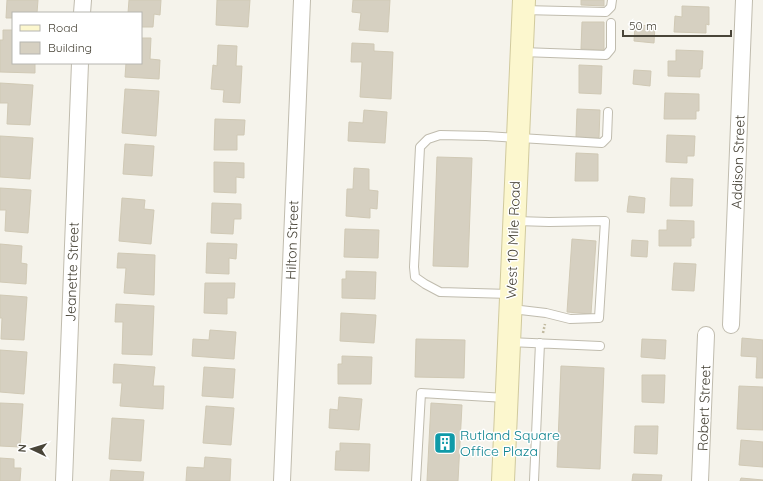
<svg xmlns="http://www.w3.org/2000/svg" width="763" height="481" font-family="Quicksand,sans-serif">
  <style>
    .building { fill: #d6d0c1; stroke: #d0c9b5 }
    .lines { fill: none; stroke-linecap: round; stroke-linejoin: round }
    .lane-casing { stroke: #c0bcae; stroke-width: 10 }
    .street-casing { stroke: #c0bcae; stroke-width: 18 }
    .secondary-casing { stroke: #d1ca9d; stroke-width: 24 }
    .path { stroke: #c1baa0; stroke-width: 2.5; stroke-dasharray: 2 2; stroke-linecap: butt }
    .lane { stroke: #fff; stroke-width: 8 }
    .street { stroke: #fff; stroke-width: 16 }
    .secondary { stroke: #fcf7ce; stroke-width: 22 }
    .labels { text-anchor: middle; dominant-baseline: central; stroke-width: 3; stroke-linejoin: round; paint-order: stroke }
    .street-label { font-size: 14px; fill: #494539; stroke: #fff }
    .culture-label { font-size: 14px; fill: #0d838f; stroke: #fff; text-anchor: start }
  </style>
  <rect width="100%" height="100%" fill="#f5f3eb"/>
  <path class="building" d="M7 0H38L37 13H13V18H6Z
    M129 0H161L160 15 154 14 153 27H141V13H128Z
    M217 0H250L248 27 216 25Z
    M353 0H390L388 32 359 30 361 13 352 12Z
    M581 0H604V6L581 5Z
    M682 6 709 7V25L706 24V33L674 32 675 16 682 17Z
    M582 22H604V50L581 49Z
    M635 25 655 26 654 43 634 41Z
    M3 30H13V63H35V73L0 72V40H3Z
    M141 38H151L150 59 160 60 159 79 125 77 126 63H141Z
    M352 43 374 44V51L393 52 391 99 360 97 362 62H351Z
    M218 45 237 46 236 66H242L240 103 223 102 224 90 211 89 213 65 217 66Z
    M676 50 703 51 702 69H700V77L668 76V61H676Z
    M579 65 602 66 601 94 579 93Z
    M634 70 651 71 650 86 633 84Z
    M0 83 33 85 30 125 7 124 8 103H0Z
    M125 89 159 91 156 136 122 133Z
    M665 93 699 94V111H696V119H664Z
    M577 109 600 110 599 138 576 137Z
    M364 110 387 112 385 143 348 141 349 122 363 123Z
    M215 119 245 120 244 135H237V150H214Z
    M667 135 695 136 694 156H687V163L666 162Z
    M0 136 33 138 30 179 0 177Z
    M125 144 154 146 152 176 123 174Z
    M576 153 598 154V181H575Z
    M437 157 472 158 468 267 433 266Z
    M214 162 244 163V178L236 177V193L214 192Z
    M354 168 369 169V190L378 191 377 209 370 208V218L346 216 347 189H353Z
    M671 178 693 179 692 206H670Z
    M0 188 31 190 28 233 5 231 6 210H0Z
    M629 196 645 198 644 213 627 212Z
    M122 198 145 200 144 209 154 210 151 244 119 241Z
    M212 203 241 204V219H234L233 234 211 233Z
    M667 220 694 221V238H691V246H659V230H667Z
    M345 229 379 230 378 258 344 257Z
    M572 239 596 241 591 314 567 312Z
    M632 240 648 241 647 257 631 256Z
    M207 243 237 244 236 259 229 258V274L206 273Z
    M0 244 22 246 21 263 27 264 26 284 0 282Z
    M118 253 155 255 154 295 124 293 126 268H117Z
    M674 263 696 264 694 291 672 290Z
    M346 271 376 272 375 299 342 298V279H346Z
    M205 283H235L234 298H227V314L204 313Z
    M0 295 27 297 24 340 1 339 2 318H0Z
    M116 304 154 306 152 355 122 354 123 322H115Z
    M341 313 376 315 374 343 340 341Z
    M210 330 236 332 234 359 192 356 193 339 209 340Z
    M742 338 763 340V378H756L757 357 741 356Z
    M416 339 465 340 464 378 415 377Z
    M642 339 666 340 665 359 641 357Z
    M0 350 27 352 24 394 0 392Z
    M342 356 372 357 371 384H338V364H342Z
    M114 364 155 367 153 386H164L163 409 120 406 122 383H113Z
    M561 366 604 368 600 469 557 467Z
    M204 367 235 369 233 398 202 396Z
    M642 375H665L664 403 642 402Z
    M739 386 763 387V430L737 429Z
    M339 397 362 399 359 430 329 428 330 409 338 410Z
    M0 403 23 404 20 447 0 446Z
    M431 403 462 405 458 481H427Z
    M206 406 234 408 231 445 203 443Z
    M112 418 144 420 141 461 109 459Z
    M635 426H658L657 454 634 453Z
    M741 440 763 442V467L739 465Z
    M340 443 370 444 369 471 335 470 336 451H340Z
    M205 457 231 459 230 481H186L187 467 204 468Z
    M0 458 14 459V468H21L20 481H0Z
    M111 470 144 472 143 481H110Z
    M633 474 662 475 661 481H632Z
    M741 478 763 480V481H740Z"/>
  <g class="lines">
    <g class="lane-casing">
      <path id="lane" d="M523 10 606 12 611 7 612 0
        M522 52 606 55 611 49V23
        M510 294 440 292 425 284 415 277 414 267 420 147 428 139 440 135 486 136 602 143 607 138 608 112
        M512 309 546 313 570 319 599 318 605 221 549 222 516 221
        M509 342 600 346
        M416 481 421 393 506 398
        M534 481 540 343"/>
    </g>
    <g class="street-casing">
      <path id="street" d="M82 13 83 0
        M731 325 744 0
        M64 481 80 63
        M282 481 302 0
        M700 481 706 335"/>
    </g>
    <g class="secondary-casing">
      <path id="secondary" d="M503 481 524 0"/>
    </g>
    <path class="path" d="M543 333 545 324"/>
    <use href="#lane" class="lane"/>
    <use href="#street" class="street"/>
    <use href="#secondary" class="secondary"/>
  </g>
  <defs>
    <g id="building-square" transform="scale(1.15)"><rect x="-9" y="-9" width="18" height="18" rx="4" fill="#0f9aa8" stroke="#fff"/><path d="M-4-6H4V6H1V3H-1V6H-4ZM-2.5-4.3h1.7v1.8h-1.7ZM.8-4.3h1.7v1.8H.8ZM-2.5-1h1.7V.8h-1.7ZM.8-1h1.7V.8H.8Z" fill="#fff"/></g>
  </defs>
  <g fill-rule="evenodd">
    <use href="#building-square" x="445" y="443"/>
  </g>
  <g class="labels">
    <g class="street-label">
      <text transform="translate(738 162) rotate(-88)">Addison Street</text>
      <text transform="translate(292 240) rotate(-88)">Hilton Street</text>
      <text transform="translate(513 240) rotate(-88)">West 10 Mile Road</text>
      <text transform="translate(72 272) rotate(-88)">Jeanette Street</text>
      <text transform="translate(704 408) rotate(-88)">Robert Street</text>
    </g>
    <g class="culture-label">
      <text x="460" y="435">Rutland Square<tspan x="460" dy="16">Office Plaza</tspan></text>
    </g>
  </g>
  <rect x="12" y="12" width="130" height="52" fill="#ffffff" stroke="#b6b5b0"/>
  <rect x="20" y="25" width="20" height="6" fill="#fcf7ce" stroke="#b6b5b0"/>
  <text x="48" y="32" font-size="12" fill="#494539">Road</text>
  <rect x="20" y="42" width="20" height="12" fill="#d6d0c1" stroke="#b6b5b0"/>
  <text x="48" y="52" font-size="12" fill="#494539">Building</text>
  <g transform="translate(32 449) rotate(274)" stroke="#ffffff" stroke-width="3" paint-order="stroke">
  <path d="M0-3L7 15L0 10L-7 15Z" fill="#494539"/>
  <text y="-6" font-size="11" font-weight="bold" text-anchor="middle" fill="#494539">N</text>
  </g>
  <path d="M623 30v6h108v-6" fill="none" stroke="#494539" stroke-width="2"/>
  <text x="629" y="30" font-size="12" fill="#494539" stroke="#ffffff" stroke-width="3" paint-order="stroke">50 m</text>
</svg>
